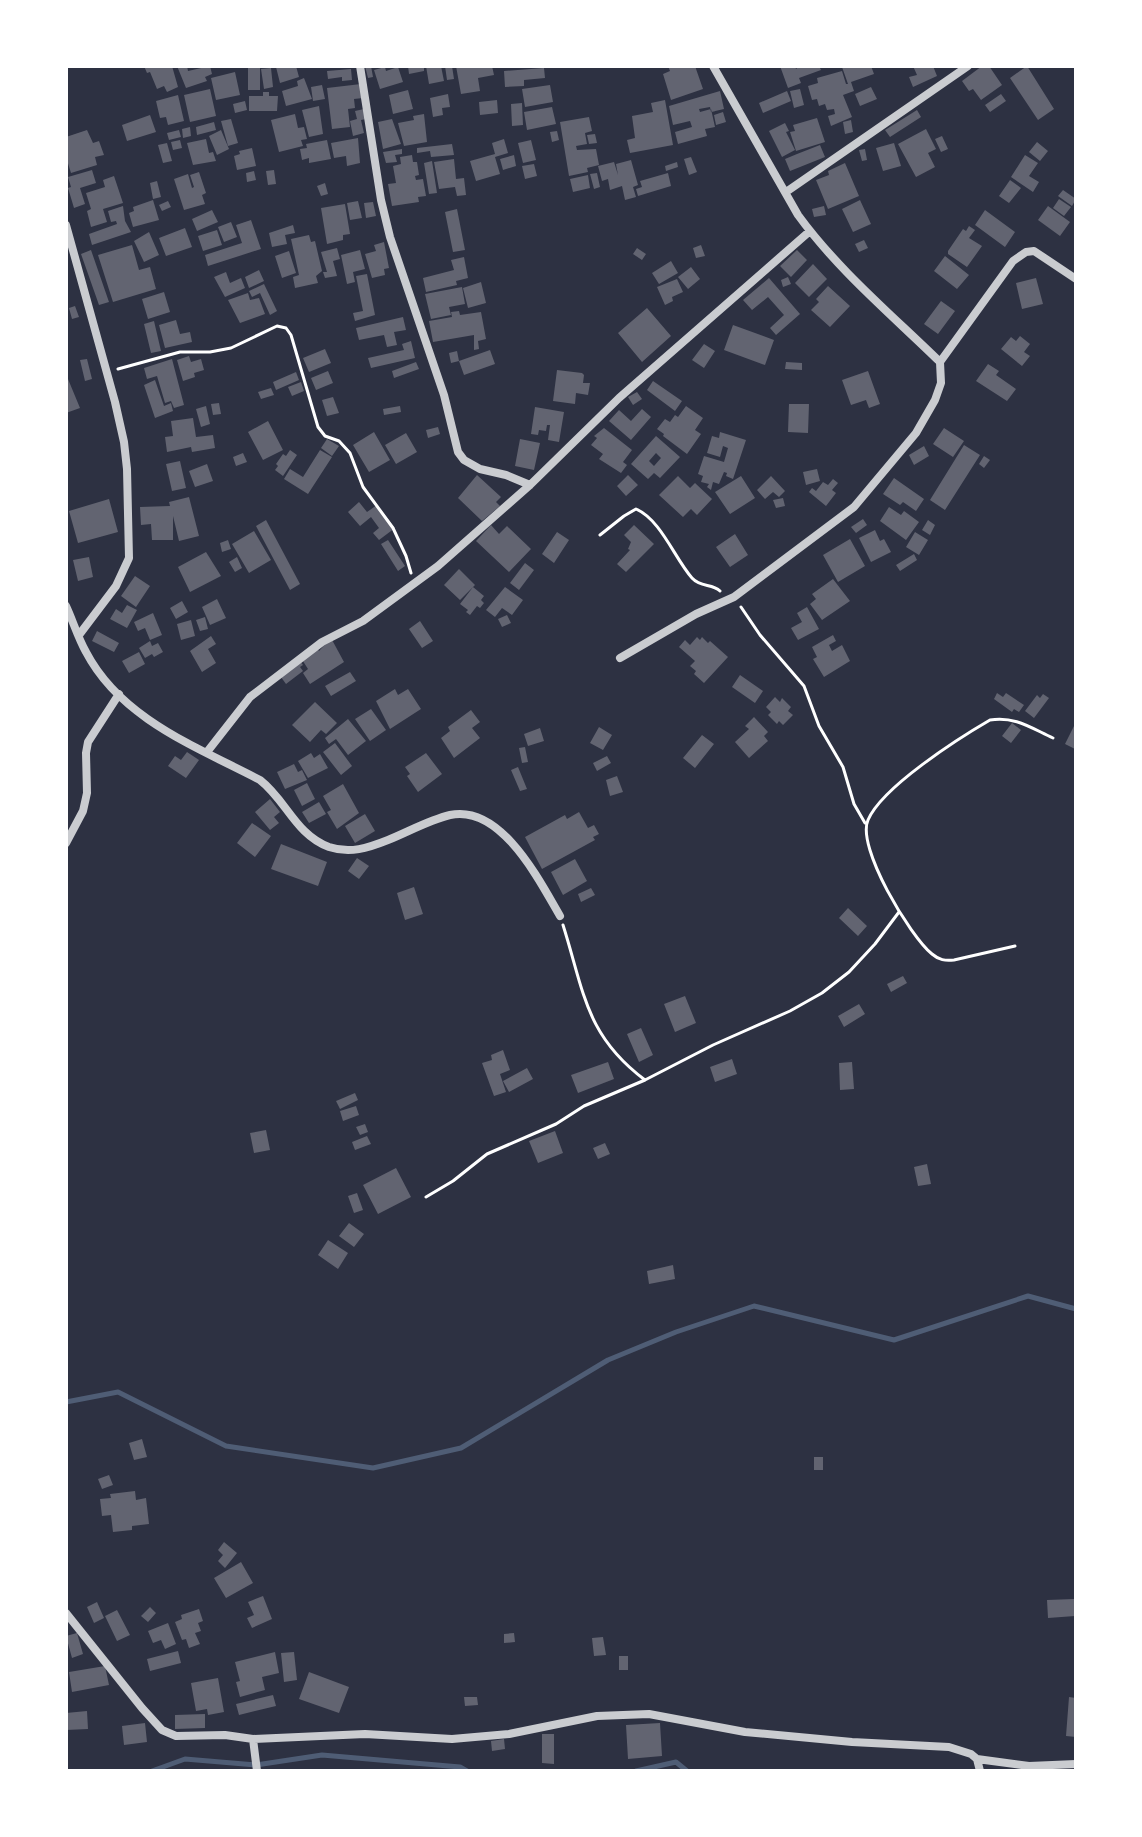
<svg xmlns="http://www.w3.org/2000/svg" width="1142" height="1837" font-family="'Exo 2',sans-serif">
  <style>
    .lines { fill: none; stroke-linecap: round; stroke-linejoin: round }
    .stream { stroke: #4f5d75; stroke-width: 5 }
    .building { fill: #626471; fill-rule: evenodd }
    .path { stroke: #fff; stroke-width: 3 }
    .minor { stroke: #caccd0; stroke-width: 8 }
  </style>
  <rect width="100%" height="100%" fill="#2d3142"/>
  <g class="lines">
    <path class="stream" d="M66 1402 118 1392 226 1446 373 1468 461 1448 608 1360 676 1332 754 1306 894 1340 1028 1296 1076 1309
      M152 1771 185 1759 256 1765 322 1755 460 1767 467 1771
      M636 1771 676 1762 687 1771"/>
  </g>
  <path class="building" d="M144 66H172L178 87 167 92 164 86 157 89 150 72 147 73Z
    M177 66H187L188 71 210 66 212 74 205 77 207 81 186 88Z
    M296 66 299 77 280 83 276 67Z
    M365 66H371L373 77 368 78Z
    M408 66H424V71L409 74Z
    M426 66H441L444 81 429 84Z
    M445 66H452L454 79 447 80Z
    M456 66H492L494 75 478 78 480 91 461 94Z
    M668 66H695L703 89 671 100 663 74 670 71Z
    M780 66H795L796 69 799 66H819L821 70 799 78 801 83 788 88Z
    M871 66 874 74 851 82 854 91 843 95 852 117 831 126 828 116 835 114 834 109 827 110 825 104 819 106 817 99 812 100 808 86 818 83 817 78 842 71 846 84H848L842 67Z
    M913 66H933L937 76 913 87 909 77 917 75Z
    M982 66H989L1002 85 981 100 973 89 969 91 962 81Z
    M1027 66 1054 109 1038 120 1010 78Z
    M385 67 386 71 398 67 403 82 380 89 374 70Z
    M248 68H260V90H248Z
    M271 68 273 87 264 89 261 69Z
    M544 68 545 78 524 80V86L505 87 504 71Z
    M351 69 352 80 342 81V77L328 79 327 71Z
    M235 72 240 95 216 100 211 78Z
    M304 78 312 99 286 106 282 91 298 86 297 81Z
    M361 84 363 98 354 99 355 108 348 109 350 127 332 129 327 88Z
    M322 85 325 99 313 101 311 87Z
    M550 85 553 102 525 107 522 89Z
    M871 87 877 99 860 106 855 94Z
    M210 89 216 116 190 122 184 95Z
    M800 89 804 105 794 108 790 91Z
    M408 90 413 109 393 114 389 95Z
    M720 91 724 109 711 112 710 107 699 109 700 112 711 109 715 127 705 129 707 136 678 144 675 132 692 127 690 121 673 125 669 106Z
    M787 91 791 101 763 113 759 103Z
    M263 92H269V96H278L277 111H249V96H263Z
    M448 94 450 107 442 108 443 115 433 117 430 98Z
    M1001 94 1006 101 990 112 985 105Z
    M178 95 184 121 168 125 166 117 160 118 156 101Z
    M497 100 498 113 480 115 479 102Z
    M665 100 673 145 630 153 627 140 635 138 632 116 653 112 651 103Z
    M245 101 247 110 235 113 233 104Z
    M522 103 523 125 512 126 511 104Z
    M319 106 323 134 309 137 302 110Z
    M552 107 556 124 527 130 524 112Z
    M364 109 366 119 361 120 364 133 353 136 350 121 357 119 355 111Z
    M917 110 921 117 890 137 885 130Z
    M723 112 726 122 716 125 714 115Z
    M295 114 298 128 304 127 307 139 301 140 303 146 279 152 271 120Z
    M424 114 427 142 404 146 398 123 414 120 413 116Z
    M150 115 156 132 127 141 122 125Z
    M589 117 592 131 585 133 587 144 576 146 577 150 596 149 599 165 587 168 588 172 569 176 560 122Z
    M817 118 825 142 796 151 790 132 795 131 793 125Z
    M231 119 238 143 228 146 221 121Z
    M392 119 401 144 383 149 378 122Z
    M851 120 853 132 845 134 843 122Z
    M214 122 216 130 197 135 196 127Z
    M785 123 789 131 786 132 795 150 782 157 769 131Z
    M190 127 191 136 183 138 182 129Z
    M926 129 936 149 928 153 935 167 916 177 898 144Z
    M87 130 93 143 99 141 104 155 95 157 97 165 71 173 66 157V137Z
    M179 130 181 137 169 140 167 133Z
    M221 130 229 149 217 155 209 136Z
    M557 131 559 140 552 142 550 132Z
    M595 134 597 143 589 144 587 135Z
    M942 136 948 149 941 152 935 139Z
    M358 138 360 163 347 166 346 156 334 158 331 143Z
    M206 139 209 153 213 152 216 161 193 165 187 143Z
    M504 139 508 153 495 157 500 174 476 181 470 161 495 154 492 143Z
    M180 140 182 148 173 150 171 142Z
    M327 140 331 159 309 163V158L302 160 300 149 307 148 306 144Z
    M531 140 536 160 523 163 518 143Z
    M1037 142 1048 151 1040 161 1029 152Z
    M167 143 172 161 163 163 158 145Z
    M894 143 901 166 883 171 876 148Z
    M452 144 454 155 431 157 430 151 417 153V148Z
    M820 145 825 157 790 171 785 159 797 154 798 157 797 154Z
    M252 148 256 166 237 170 234 156 240 154 239 151Z
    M402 149V154L395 155 397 162 386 163 383 152Z
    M865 149 867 160 862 161 859 150Z
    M412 155 413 162H417L419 175 415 176 416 180 423 179 426 196 418 197 419 202 392 206 388 184 396 183 393 166 401 164 400 157Z
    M514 155 516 166 503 170 500 159Z
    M1025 155 1038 163 1029 176 1039 182 1033 192 1011 177Z
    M691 157 697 172 689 175 684 159Z
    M454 159 456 179 464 178 466 195 457 196 455 187 439 189 434 162Z
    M631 160 638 185 633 187 636 197 625 200 622 186 610 190 608 179 602 181 598 166 614 162 618 175 616 164Z
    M432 161 437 193 429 194 424 163Z
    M677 162 678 167 666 171 665 166Z
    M845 163 859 196 828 209 816 180 829 175 828 171Z
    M534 164 537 176 525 179 522 166Z
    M92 170 96 183 80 188 85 204 74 208 68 188 71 187 68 177Z
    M274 170 276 184 268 185 266 171Z
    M254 171 256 180 247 182 246 173Z
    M199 172 206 193 202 195 205 204 184 210 174 179 188 174 192 188 194 187 190 175Z
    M597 173 600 187 594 189 590 174Z
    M668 173 671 186 638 196 636 189 642 187 640 181Z
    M588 175 590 188 573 192 570 179Z
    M114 176 123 203 103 209 107 222 91 227 87 211 91 209 86 193 105 187 103 180Z
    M1010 180 1021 188 1009 203 999 196Z
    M157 181 161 197 153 199 150 183Z
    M325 183 328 194 321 196 317 186Z
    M1063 190 1076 199 1072 206 1058 196Z
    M1059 199 1071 207 1064 216 1053 208Z
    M153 200 159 220 133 227 129 213 134 211 133 207Z
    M860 200 871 224 853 232 842 209Z
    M168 201 171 207 162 211 159 205Z
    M358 201 362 218 350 220 347 203Z
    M373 202 376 216 366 218 364 203Z
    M345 204 350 234 343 235V240L327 244 321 208Z
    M123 206 125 221 131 232 92 245 89 234 117 224 116 221 111 222 108 211Z
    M824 206 826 215 814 217 812 209Z
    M1048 206 1070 222 1060 236 1038 220Z
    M457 209 465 250 453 252 445 212Z
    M212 210 218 222 197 231 192 219Z
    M985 210 1015 232 1005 247 975 225Z
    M251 220 261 249 208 266 205 255 242 243 236 225Z
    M231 222 237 237 224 242 218 227Z
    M293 225 295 233 285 235 287 244 272 247 269 233Z
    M969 226 975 230 969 238 982 246 967 267 948 254V251L963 229 966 231Z
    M185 228 192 247 166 256 159 238Z
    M217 230 222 245 203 251 198 236Z
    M149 232 159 255 144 262 134 241Z
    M309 235 311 242 315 241 322 271 316 276 318 283 295 288 293 277 299 275 291 239Z
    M864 240 868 248 859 252 855 244Z
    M384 242 389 268 384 269 385 275 372 278 365 254 376 251 374 245Z
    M132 245 139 270 150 267 156 289 113 302 98 255Z
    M701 245 705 256 696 258 693 248Z
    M337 248 340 259 333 261 337 276 325 278 323 272H327L321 252Z
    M637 248 646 254 642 260 633 254Z
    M91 250 109 302 99 305 81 254Z
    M360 250 365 269 353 272 355 282 347 284 341 255Z
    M797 250 807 260 791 277 780 266Z
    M289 251 296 273 282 278 275 256Z
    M945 256 969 275 957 289 934 271Z
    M464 257 468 278 456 281 457 285 426 292 423 278 454 270 451 260Z
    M671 261 678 273 659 284 652 273Z
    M813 264 827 279 809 297 795 283Z
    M691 267 700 279 688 289 678 277Z
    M259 270 264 281 249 288 245 277Z
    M226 272 230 283 241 278 245 288 225 297 214 277Z
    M367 274 375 315 355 321 353 313 363 311 356 276Z
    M788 277 791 284 783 287 781 280Z
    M769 278 800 314 776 335 770 328 784 315 768 297 752 310 743 300Z
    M1036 278 1043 304 1022 309 1016 283Z
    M677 279 683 292 672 297 673 301 665 305 657 287Z
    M481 282 486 303 468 308 463 288Z
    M264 284 277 311 270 315 260 293 252 297 249 291Z
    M828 286 850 306 830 327 811 310 819 302 816 299Z
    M462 287 465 304 449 307 451 315 431 319 425 294Z
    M164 292 170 312 148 319 142 299Z
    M248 293 250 300 259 298 265 314 240 323 228 300Z
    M941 301 955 311 938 334 924 324Z
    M75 306 79 317 72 319 69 308Z
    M647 308 671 336 642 362 618 333Z
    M459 311 460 315 481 312 486 339 478 341 479 349 474 350V335L433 342 429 321 452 317 451 312Z
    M403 317 406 330 394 332 397 345 387 347 384 335 359 340 356 328Z
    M176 320 180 334 190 332 192 342 165 348 159 325Z
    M154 321 161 351 151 353 144 324Z
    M733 325 774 340 765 365 724 350Z
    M1020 336 1030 344 1024 352 1030 356 1022 366 1001 349 1011 337 1016 341Z
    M411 341 415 358 371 368 368 358 404 350 402 344Z
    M704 344 715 351 704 368 692 360Z
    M325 349 331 363 309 372 303 358Z
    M490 350 495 364 464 375 459 361Z
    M457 351 459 361 451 363 449 353Z
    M189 356 191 362 201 359 204 370 194 373 195 377 183 381 177 360Z
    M87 359 92 379 85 381 80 360Z
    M172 359 184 405 174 408 171 401 165 403 157 376 147 379 144 368Z
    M416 362 419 369 394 378 392 371Z
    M786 362 802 363V370L785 369Z
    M988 364 999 371 996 375 1016 389 1007 401 976 381Z
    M557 370 582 373 584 375 583 383H590L588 395 576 393 575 404 553 401Z
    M328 371 333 383 316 390 311 378Z
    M868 371 880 404 869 408 866 400 851 405 842 380Z
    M296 372 299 380 276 390 273 382Z
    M66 379H68L80 408 66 413Z
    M155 380 164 406 171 403 173 411 155 418 144 385Z
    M653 381 682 401 675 411 647 390Z
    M301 382 304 391 292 396 288 387Z
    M271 388 274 395 261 399 258 392Z
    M637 392 642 399 633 405 628 397Z
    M333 397 339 413 327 416 322 400Z
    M219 403 221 414 213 415 211 404Z
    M789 404H809L808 433 788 432Z
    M206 406 210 424 201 427 196 409Z
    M400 406 401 412 384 415 383 409Z
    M686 406 703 418 695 430 701 434 687 454 663 436 664 434 657 429 665 419 670 422 675 415 678 417Z
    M535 407 564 412 559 442 548 440 550 425H547L546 431 539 430 538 435 531 434Z
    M642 409 651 417 631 440 609 421 619 410 631 421Z
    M193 418 196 437 213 435 215 448 192 452 191 447 167 452 165 437 173 436 171 421Z
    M268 421 283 450 263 460 248 432Z
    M438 427 440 434 428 438 426 430Z
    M604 428 632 450 623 462 627 465 621 473 599 459 603 454 591 445 597 438 594 436Z
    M944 428 964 441 953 457 933 444Z
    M374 432 390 460 369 472 353 445Z
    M720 432 746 440 733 479 726 476 727 473 724 472 719 484 713 482 711 490 707 487 709 484 701 482 703 476 698 474 704 456 724 462 728 448 723 446 720 457 707 453 712 436 719 438Z
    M406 433 417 452 396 464 385 445Z
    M656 436 680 457 660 478 654 473 648 479 631 464ZM656 453 661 458 654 466 649 461Z
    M327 439 339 446 332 456 321 448Z
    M520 439 540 443 534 470 515 466Z
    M964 445 980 455 945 510 930 500Z
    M924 446 929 456 914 465 909 455Z
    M290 450 297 455 283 476 275 470 278 466 276 464 283 454 286 456Z
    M320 450 332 457 308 494 284 479 290 469 303 477Z
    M243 453 247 462 236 466 233 457Z
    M984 456 990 460 984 468 979 464Z
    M180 461 186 488 172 491 166 464Z
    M207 464 213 481 195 487 189 471Z
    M817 469 820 481 806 485 803 472Z
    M477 475 501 497 496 502 500 506 482 521 458 498Z
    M628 475 638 485 626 496 617 486Z
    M678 476 690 488 695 483 712 499 697 515 691 509 683 517 659 495Z
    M741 476 755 498 730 514 715 492Z
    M771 476 785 491 779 497 773 492 765 499 757 490Z
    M894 478 924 499 916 511 903 502 900 505 883 494Z
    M833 479 838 483 832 490 836 493 826 506 809 492 812 488 816 491 823 482 828 485Z
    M189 497 199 536 179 541 173 516V540H152L151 524 141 525 140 507 170 506 169 502Z
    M783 498 785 506 776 508 773 500Z
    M109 499 118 532 78 543 69 511Z
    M359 502 367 512 377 505 395 528 379 540 373 533 379 528 371 517 360 526 348 512Z
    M889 507 901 515 904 511 919 522 906 540 880 521Z
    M863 519 867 525 856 533 851 527Z
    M266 520 300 584 290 590 256 526Z
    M928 520 935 525 930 535 922 530Z
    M491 525 499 534 507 526 531 549 509 572 476 541Z
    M634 525 654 544 626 572 617 564 630 550 628 549 631 542 624 535Z
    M875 530 880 541 884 539 891 552 871 562 859 538Z
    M254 531 271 560 249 573 232 544Z
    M557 532 569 540 554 563 542 554Z
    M915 532 928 540 919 555 906 547Z
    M735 534 748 555 730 567 716 547Z
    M850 539 865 566 838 582 823 555Z
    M228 540 231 549 222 552 220 543Z
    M388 540 405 566 398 571 381 544Z
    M206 552 221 576 190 592 178 567Z
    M914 554 917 560 900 571 896 565Z
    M89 557 93 577 78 581 73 560Z
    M237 557 242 568 235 572 229 562Z
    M525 563 534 570 519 590 510 583Z
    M459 569 475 585 460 600 444 585Z
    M135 576 150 586 136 607 121 596Z
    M833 579 850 601 822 620 810 604 816 599 812 594Z
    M473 587 484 596 481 600 484 603 480 608 477 606 470 615 466 612 468 610 460 604Z
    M505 587 523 600 512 615 502 608 495 617 486 610Z
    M217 599 226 618 210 625 202 607Z
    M182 601 188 612 176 619 170 608Z
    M127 605 137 610 127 628 110 619 116 609 122 613Z
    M807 607 819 629 798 640 791 628 802 622 797 613Z
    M153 613 162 635 150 640 145 628 138 631 134 622Z
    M507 615 511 623 502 627 498 619Z
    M205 617 208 629 200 631 196 620Z
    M191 620 195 636 181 640 177 624Z
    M420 621 433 641 422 648 409 629Z
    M97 631 119 643 114 652 92 641Z
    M833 635 836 641 829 645 832 651 842 645 850 661 824 677 813 659 817 657 812 647Z
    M211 636 216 644 208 649 216 663 202 672 190 651Z
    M697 637 700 640 702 637 708 643 710 641 728 657 704 683 694 674 696 671 690 666 695 661 679 647 685 640 690 645Z
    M331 638 344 662 310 684 303 673 308 669 301 658 317 648 319 651Z
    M150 641 152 646 158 643 163 652 154 657 152 654 145 658 139 648Z
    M139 652 145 664 129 673 122 661Z
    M298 658 303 665 300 667 303 671 286 684 278 673Z
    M350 672 356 681 331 696 325 686Z
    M740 675 763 691 755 703 732 687Z
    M395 689 398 695 408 689 421 709 390 729 376 701Z
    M997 693 1003 697 1006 693 1024 705 1019 712 1014 709 1012 712 994 699Z
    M1043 694 1049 698 1034 718 1025 711 1037 695 1040 698Z
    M775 697 780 702 782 698 791 707 788 711 793 715 783 725 779 721 777 724 768 715 771 712 766 707Z
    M315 702 337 723 326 734 321 730 310 742 292 725Z
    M371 709 386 730 370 741 355 719Z
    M471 710 480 722 472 728 480 738 454 758 441 738 450 731 448 727Z
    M754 717 768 732 764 736 768 741 749 758 735 742 749 729 745 726Z
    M348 719 366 741 348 755 336 739 329 744 325 738Z
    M1076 722V747L1075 749 1065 744Z
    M1012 723 1021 730 1011 743 1002 736Z
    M599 727 612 735 603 750 590 743Z
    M540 728 544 741 528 746 524 734Z
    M702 735 714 744 695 768 683 758Z
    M335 743 352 766 341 775 323 752Z
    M525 747 528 762 522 763 519 748Z
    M187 752 199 760 186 778 168 766 175 756 181 760Z
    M311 753 314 758 320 754 328 768 308 778 298 761Z
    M426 753 442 774 418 792 407 776 410 774 405 767Z
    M607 756 611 763 597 771 593 763Z
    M294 764 298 772 302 770 307 780 285 789 277 772Z
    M518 767 527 789 520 791 511 770Z
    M617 776 623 792 610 796 606 780Z
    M307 783 315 799 302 806 294 790Z
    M343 784 359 813 337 829 327 812 331 810 323 796Z
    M270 799 280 812 274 817 279 823 270 830 255 812Z
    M319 802 326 814 309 823 302 812Z
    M579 812 588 828 594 825 599 834 593 837 595 840 542 869 525 837 565 815 567 819Z
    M365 814 375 831 355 843 345 826Z
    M252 823 271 836 255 857 237 843Z
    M281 844 327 862 318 886 271 869Z
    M357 858 369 866 359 879 348 871Z
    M575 859 587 881 563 895 551 872Z
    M414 887 423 914 405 920 397 893Z
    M591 888 595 895 581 902 578 894Z
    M848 908 867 926 858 936 839 918Z
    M903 976 907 983 891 992 887 984Z
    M685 996 696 1023 675 1032 664 1004Z
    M859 1004 865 1014 844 1027 838 1016Z
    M641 1028 653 1055 639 1062 627 1034Z
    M503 1050 510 1070 500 1074 506 1092 494 1096 482 1063 492 1060 491 1055Z
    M732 1059 737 1074 715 1082 710 1067Z
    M608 1062 614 1079 578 1093 571 1075Z
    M852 1062 854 1089 840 1090 839 1063Z
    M527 1068 533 1079 509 1092 503 1081Z
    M355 1093 358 1100 340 1109 336 1101Z
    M356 1106 359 1115 343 1121 340 1111Z
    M365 1124 368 1132 360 1135 356 1127Z
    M266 1130 270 1150 254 1153 250 1133Z
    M555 1131 563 1153 538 1163 529 1141Z
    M367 1136 371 1144 355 1150 352 1142Z
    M605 1143 610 1154 598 1159 593 1148Z
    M927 1164 931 1184 918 1186 914 1167Z
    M396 1168 411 1197 378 1214 363 1185Z
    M357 1193 363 1210 354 1213 348 1196Z
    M349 1223 364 1234 354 1247 339 1236Z
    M328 1240 348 1253 338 1269 318 1255Z
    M673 1265 675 1279 649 1284 647 1271Z
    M142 1439 147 1457 134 1460 129 1443Z
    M814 1457H823V1470H814Z
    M109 1475 113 1485 102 1489 98 1479Z
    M135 1491 136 1500 146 1498 149 1524 132 1526V1530L113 1532 111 1515 102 1516 100 1499 111 1498 110 1494Z
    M224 1542 237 1553 225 1568 218 1561 223 1555 218 1550Z
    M241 1562 253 1583 226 1598 214 1578Z
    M263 1596 272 1619 252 1628 247 1618 254 1615 248 1602Z
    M1074 1599 1075 1616 1048 1618 1047 1600Z
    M97 1602 104 1618 94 1623 87 1607Z
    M150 1607 156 1613 148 1622 141 1616Z
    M199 1609 203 1621 198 1623 201 1631 195 1633 200 1644 189 1648 186 1639 182 1640 175 1622 182 1619 181 1615Z
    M117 1610 130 1635 117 1641 105 1616Z
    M168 1623 176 1644 165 1649 161 1640 153 1643 148 1631Z
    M77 1633 83 1654 72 1658 66 1636Z
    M514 1633 515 1642 504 1643V1634Z
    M603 1637 606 1655 594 1656 592 1638Z
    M178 1651 181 1663 150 1671 147 1659Z
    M275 1652 279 1673 262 1677 265 1690 240 1697 236 1682 240 1681 235 1662Z
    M294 1652 297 1680 284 1682 281 1653Z
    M619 1656H628V1670H619Z
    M105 1666 109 1685 72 1692 69 1672Z
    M309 1672 349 1687 339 1713 299 1699Z
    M218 1678 224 1712 208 1715 207 1709 196 1711 191 1683Z
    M273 1695 276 1706 239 1715 236 1704Z
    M464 1697H477L478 1705 465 1706Z
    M1069 1697 1076 1698V1737L1066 1736Z
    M87 1711 88 1729 66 1730V1713Z
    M205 1714V1728L175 1729V1715Z
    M145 1723 147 1742 124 1745 122 1726Z
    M660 1723 662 1756 628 1759 626 1725Z
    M542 1734H554V1764L542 1763Z
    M504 1739 505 1749 492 1751 491 1741Z"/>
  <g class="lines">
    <path class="path" d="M118 369 180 352H210L231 348 277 326 286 328 291 335 318 427 325 436 339 441 350 453 363 487 393 528 406 556 411 573
      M600 535 624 516 636 509C661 520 675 559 692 578 701 588 712 583 720 591
      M741 607 760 635 804 686 819 726 843 767 854 804 865 823
      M563 925C584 991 585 1035 645 1080
      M1015 946 954 960C945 961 939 960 932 954 910 936 856 847 868 820 882 787 959 738 990 720 1015 716 1031 728 1053 738
      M426 1197 453 1181 487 1154 556 1124 584 1106 645 1080 713 1045 790 1011 822 993 849 972 875 944 899 912"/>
    <path class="minor" d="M360 66 381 200 390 237 444 395 458 452 464 460 480 469 506 475 530 485
      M713 66 798 215C838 270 892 315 940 362
      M786 192 968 66
      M66 225 115 402 124 442 127 469 129 558 116 586 79 635
      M66 606C73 621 78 638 86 652 121 719 197 747 260 780 286 800 296 835 329 847 350 854 368 848 388 840 408 832 429 820 450 815 501 804 539 880 560 916
      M620 658 696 614 734 597 854 507 916 433 935 400 941 383 940 362 1013 261 1026 252 1034 251 1076 279
      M207 752 250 697 322 642 363 621 438 566 530 485 619 398 810 231
      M66 843 83 811 87 793 86 753 88 742 119 694
      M66 1613 142 1708 162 1730 176 1736 225 1735 253 1739 365 1734 452 1739 509 1734 597 1716 649 1714 745 1732 852 1742 949 1747 971 1754 977 1759 980 1771
      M253 1739 257 1771
      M977 1759 1029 1766 1076 1764"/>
  </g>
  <rect width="1142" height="1837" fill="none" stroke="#ffffff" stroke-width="136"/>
</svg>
